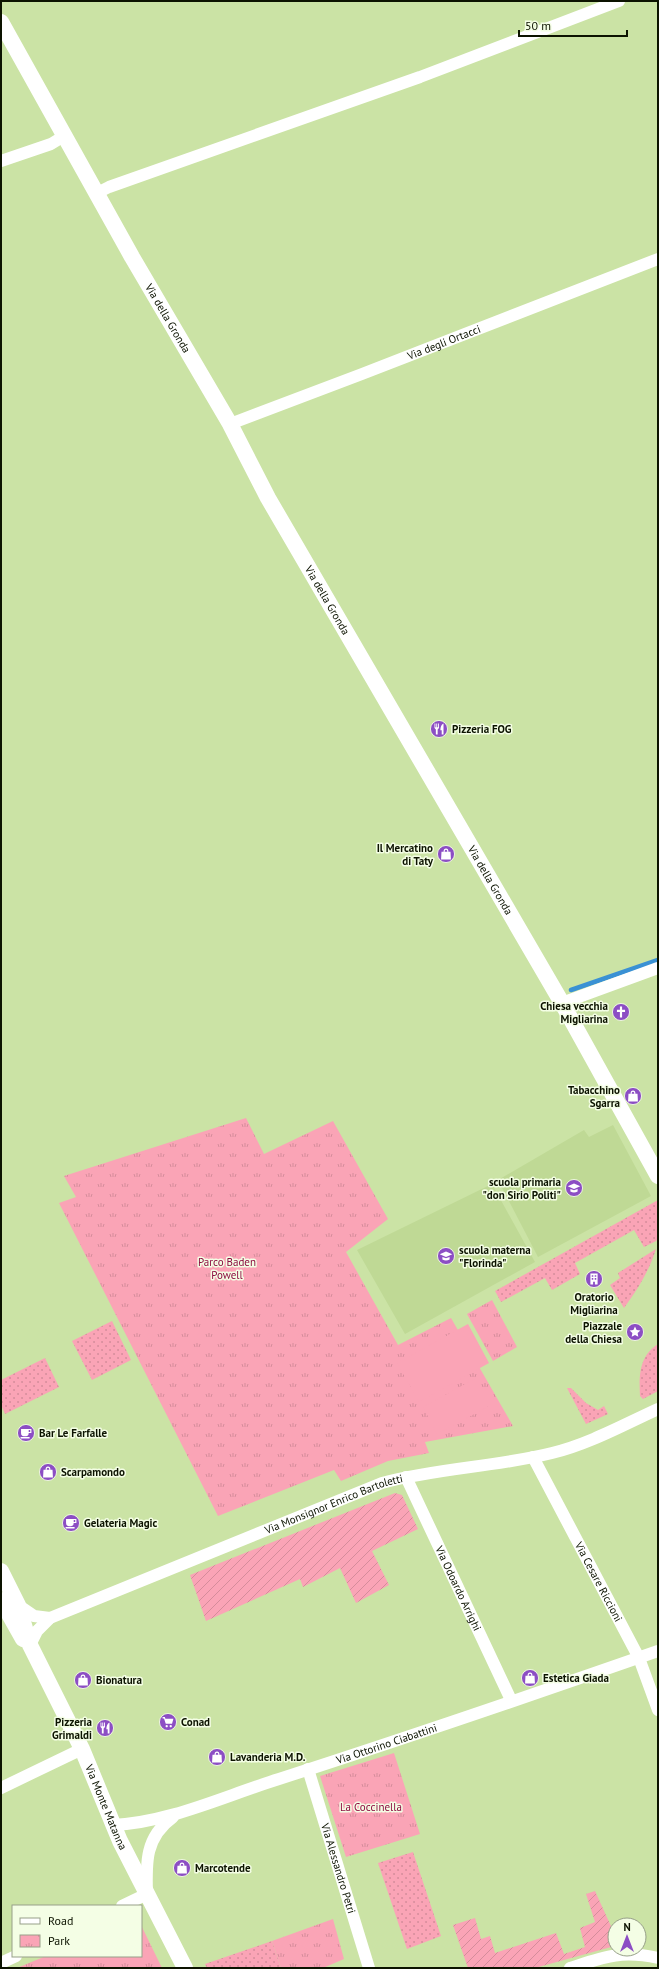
<svg xmlns="http://www.w3.org/2000/svg" width="659" height="1969" font-family="'PT Sans',sans-serif">
  <style>
    .built { fill: #bfd995 }
    .grass { fill: url(#grass-dots) }
    .park { fill: url(#park-tufts) }
    .garden { fill: url(#garden-furrows) }
    .pitch { fill: #faa4b6 }
    .lines { fill: none; stroke-linecap: round; stroke-linejoin: round }
    .stream { stroke: #3a91d4; stroke-width: 4.5 }
    .minor { stroke: #fff; stroke-width: 12 }
    .tertiary { stroke: #fff; stroke-width: 16 }
    .labels { text-anchor: middle; dominant-baseline: central; stroke-width: 3; stroke-linejoin: round; paint-order: stroke }
    .street-label { font-size: 11px; fill: #0c1300; stroke: #f4fee5 }
    .poi-label { font-size: 11px; font-weight: bold; fill: #0c1300; stroke: #f4fee5; text-anchor: start }
    .park-label { font-size: 11px; fill: #8c0b40; stroke: #f4fee5 }
  </style>
  <defs>
    <pattern id="grass-dots" width="8" height="8" patternUnits="userSpaceOnUse"><rect width="8" height="8" fill="#faa4b6"/><path d="M2 2h.1M6 6h.1" fill="none" stroke="#d58c9b" stroke-width="1.8" stroke-linecap="round"/></pattern>
    <pattern id="park-tufts" width="24" height="20" patternUnits="userSpaceOnUse"><rect width="24" height="20" fill="#faa4b6"/><path d="M3 7l-1-3M5 7V3M7 7l1-3M15 17l-1-3M17 17v-4M19 17l1-3" fill="none" stroke="#d58c9b"/></pattern>
    <pattern id="garden-furrows" width="10" height="10" patternUnits="userSpaceOnUse"><rect width="10" height="10" fill="#faa4b6"/><path d="M-1 1l2-2M0 10L10 0M9 11l2-2" fill="none" stroke="#d58c9b"/></pattern>
  </defs>
  <rect width="100%" height="100%" fill="#cbe3a5"/>
  <path class="built" d="M613 1125 651 1196 538 1257 498 1180 584 1130 589 1137Z
    M492 1184 535 1262 405 1334 357 1250Z"/>
  <path class="grass" d="M658 1200V1238L656 1241 644 1247 634 1230 575 1263 580 1274 552 1290 545 1278 501 1302 495 1291Z
    M656 1249C649 1271 638 1289 624 1308L610 1285 620 1278 618 1273Z
    M112 1321 131 1360 92 1380 72 1341Z
    M658 1344V1391L643 1399 640 1396C639 1376 639 1356 658 1344Z
    M45 1358 59 1387 5 1414 1 1405V1380Z
    M567 1388H571L586 1403 598 1410 604 1406 608 1414 586 1424Z
    M413 1852 441 1936 407 1949 378 1863Z
    M272 1941 281 1968H207L205 1964Z"/>
  <path class="park" d="M246 1118 264 1154 333 1121 388 1219 346 1252 398 1345 451 1318 513 1426 425 1442 429 1453 388 1461 341 1481 334 1470 218 1516 59 1203 76 1197 64 1176Z
    M492 1300 517 1347 493 1361 467 1314Z
    M394 1753 420 1834 346 1857 320 1776Z
    M333 1919 344 1959 323 1968H281L272 1941Z
    M141 1925 162 1968H17L46 1956H141Z"/>
  <path class="garden" d="M395 1493 402 1495 418 1529 372 1551 389 1585 356 1603 340 1568 303 1587 300 1579 206 1621 190 1575Z
    M595 1891 615 1935 611 1947 535 1968H468L453 1925 475 1918 481 1939 490 1936 495 1953 556 1933 564 1954 585 1947 580 1928 595 1922 586 1894Z"/>
  <path class="pitch" d="M468 1324 489 1363 419 1402 397 1363Z
    M476 1378 491 1405 437 1434 423 1407Z"/>
  <g class="lines">
    <path class="stream" d="M571 990 658 960"/>
    <g class="minor">
      <path d="M1 161 51 144 64 136"/>
      <path d="M97 193 109 187 420 77 619 1"/>
      <path id="s1" d="M230 424 362 374 658 259"/>
      <path d="M562 1003 658 968"/>
      <path id="s2" d="M533 1457 639 1658 658 1710"/>
      <path id="s3" d="M406 1477 511 1700"/>
      <path d="M18 1605 34 1616 50 1618"/>
      <path id="s4" d="M30 1645 37 1631 50 1618 382 1483C437 1468 496 1467 552 1453 589 1444 623 1425 658 1409"/>
      <path id="s5" d="M308 1769 369 1968"/>
      <path d="M1 1788 82 1749"/>
      <path id="s6" d="M113 1825C171 1822 224 1796 279 1779 406 1738 532 1695 658 1651"/>
      <path d="M122 1906 147 1894C146 1863 145 1837 173 1817"/>
      <path d="M1 1963 16 1956"/>
      <path d="M570 1968C604 1957 621 1950 658 1958"/>
    </g>
    <g class="tertiary">
      <path id="s7" d="M1 22 132 257 230 424 268 498 562 1003 658 1176"/>
      <path id="s8" d="M1 1571 18 1605 30 1645 82 1749 120 1841 185 1968"/>
      <path d="M1 1600 23 1639"/>
    </g>
  </g>
  <defs>
    <g id="restaurant-disc" transform="scale(0.9)"><circle r="9.5" fill="#8c4ec4" stroke="#f4fee5"/><path d="M-5-6h1v4h1v-4h1v4h1v-4h1v5L-1.5 .5V6h-2V.5L-5-1ZM5-6V6H3V1.5H1.5Q1.5-4 5-6Z" fill="#fff"/></g>
    <g id="shop-disc" transform="scale(0.9)"><circle r="9.5" fill="#8c4ec4" stroke="#f4fee5"/><path d="M-5-2.5h2.3a2.7 3.5 0 0 1 5.4 0H5L5.5 6h-11ZM-1.5-2.5h3a1.5 2.3 0 0 0-3 0Z" fill="#fff"/></g>
    <g id="church-disc" transform="scale(0.9)"><circle r="9.5" fill="#8c4ec4" stroke="#f4fee5"/><path d="M-1.2-6h2.4v3.5h3.3v2.4h-3.3V6h-2.4V-.1h-3.3v-2.4h3.3Z" fill="#fff"/></g>
    <g id="school-disc" transform="scale(0.9)"><circle r="9.5" fill="#8c4ec4" stroke="#f4fee5"/><path d="M0-5L7-2L0 1L-7-2ZM-4 1L0 2.5L4 1V4Q0 6-4 4Z" fill="#fff"/></g>
    <g id="building-disc" transform="scale(0.9)"><circle r="9.5" fill="#8c4ec4" stroke="#f4fee5"/><path d="M-4-6H4V6H1V3H-1V6H-4ZM-2.5-4.3h1.7v1.8h-1.7ZM.8-4.3h1.7v1.8H.8ZM-2.5-1h1.7V.8h-1.7ZM.8-1h1.7V.8H.8Z" fill="#fff"/></g>
    <g id="sight-disc" transform="scale(0.9)"><circle r="9.5" fill="#8c4ec4" stroke="#f4fee5"/><path d="M0-6L1.8-2.2L6-1.7L2.9 1.2L3.7 5.4L0 3.3L-3.7 5.4L-2.9 1.2L-6-1.7L-1.8-2.2Z" fill="#fff"/></g>
    <g id="cafe-disc" transform="scale(0.9)"><circle r="9.5" fill="#8c4ec4" stroke="#f4fee5"/><path d="M-5.5-4.5H6V0H3Q3 3.5 0 3.5H-2.5Q-5.5 3.5-5.5 0ZM3-3.2v2h1.7v-2ZM-6 4.5H4V6H-6Z" fill="#fff"/></g>
    <g id="supermarket-disc" transform="scale(0.9)"><circle r="9.5" fill="#8c4ec4" stroke="#f4fee5"/><path d="M-6-5.5h2.5l.6 2H6L4.5 2H-2.5L-4.4-4H-6ZM-1.5 3.2a1.3 1.3 0 1 0 .1 0ZM3 3.2a1.3 1.3 0 1 0 .1 0Z" fill="#fff"/></g>
  </defs>
  <g fill-rule="evenodd">
    <use href="#restaurant-disc" x="439" y="729"/>
    <use href="#shop-disc" x="446" y="854"/>
    <use href="#church-disc" x="621" y="1012"/>
    <use href="#shop-disc" x="633" y="1096"/>
    <use href="#school-disc" x="574" y="1188"/>
    <use href="#school-disc" x="446" y="1256"/>
    <use href="#building-disc" x="594" y="1279"/>
    <use href="#sight-disc" x="635" y="1332"/>
    <use href="#cafe-disc" x="26" y="1433"/>
    <use href="#shop-disc" x="48" y="1472"/>
    <use href="#cafe-disc" x="71" y="1523"/>
    <use href="#shop-disc" x="530" y="1678"/>
    <use href="#shop-disc" x="83" y="1680"/>
    <use href="#supermarket-disc" x="168" y="1722"/>
    <use href="#restaurant-disc" x="105" y="1728"/>
    <use href="#shop-disc" x="217" y="1757"/>
    <use href="#shop-disc" x="182" y="1868"/>
  </g>
  <g class="labels">
    <g class="street-label">
      <text stroke="none"><textPath href="#s7" startOffset="340">Via della Gronda</textPath></text>
      <text stroke="none"><textPath href="#s1" startOffset="229">Via degli Ortacci</textPath></text>
      <text stroke="none"><textPath href="#s7" startOffset="664">Via della Gronda</textPath></text>
      <text stroke="none"><textPath href="#s7" startOffset="988">Via della Gronda</textPath></text>
      <text stroke="none"><textPath href="#s4" startOffset="340">Via Monsignor Enrico Bartoletti</textPath></text>
      <text stroke="none"><textPath href="#s2" startOffset="141">Via Cesare Riccioni</textPath></text>
      <text stroke="none"><textPath href="#s3" startOffset="123">Via Odoardo Arrighi</textPath></text>
      <text stroke="none"><textPath href="#s6" startOffset="286">Via Ottorino Ciabattini</textPath></text>
      <text stroke="none"><textPath href="#s8" startOffset="259">Via Monte Matanna</textPath></text>
      <text stroke="none"><textPath href="#s5" startOffset="104">Via Alessandro Petri</textPath></text>
    </g>
    <g class="poi-label">
      <text x="452" y="729">Pizzeria FOG</text>
      <text x="433" y="848" text-anchor="end">Il Mercatino<tspan x="433" dy="13">di Taty</tspan></text>
      <text x="608" y="1006" text-anchor="end">Chiesa vecchia<tspan x="608" dy="13">Migliarina</tspan></text>
      <text x="620" y="1090" text-anchor="end">Tabacchino<tspan x="620" dy="13">Sgarra</tspan></text>
      <text x="561" y="1182" text-anchor="end">scuola primaria<tspan x="561" dy="13">"don Sirio Politi"</tspan></text>
      <text x="459" y="1250">scuola materna<tspan x="459" dy="13">"Florinda"</tspan></text>
      <text x="594" y="1297" text-anchor="middle">Oratorio<tspan x="594" dy="13">Migliarina</tspan></text>
      <text x="622" y="1326" text-anchor="end">Piazzale<tspan x="622" dy="13">della Chiesa</tspan></text>
      <text x="39" y="1433">Bar Le Farfalle</text>
      <text x="61" y="1472">Scarpamondo</text>
      <text x="84" y="1523">Gelateria Magic</text>
      <text x="543" y="1678">Estetica Giada</text>
      <text x="96" y="1680">Bionatura</text>
      <text x="92" y="1722" text-anchor="end">Pizzeria<tspan x="92" dy="13">Grimaldi</tspan></text>
      <text x="181" y="1722">Conad</text>
      <text x="230" y="1757">Lavanderia M.D.</text>
      <text x="195" y="1868">Marcotende</text>
    </g>
    <g class="park-label">
      <text x="227" y="1262">Parco Baden<tspan x="227" dy="13">Powell</tspan></text>
      <text x="371" y="1807">La Coccinella</text>
    </g>
  </g>
  <rect width="659" height="1969" fill="none" stroke="#0c1300" stroke-width="4"/>
  <rect x="12" y="1905" width="130" height="52" fill="#f4fee5" stroke="#97a089"/>
  <rect x="20" y="1918" width="20" height="6" fill="#ffffff" stroke="#97a089"/>
  <text x="48" y="1925" font-size="12" fill="#0c1300">Road</text>
  <rect x="20" y="1935" width="20" height="12" fill="url(#park-tufts)" stroke="#97a089"/>
  <text x="48" y="1945" font-size="12" fill="#0c1300">Park</text>
  <g transform="translate(627 1937)"><circle r="19" fill="#f4fee5" stroke="#97a089"/>
  <path d="M0-3L7 15L0 10L-7 15Z" fill="#8c4ec4"/>
  <text y="-6" font-size="11" font-weight="bold" text-anchor="middle" fill="#0c1300">N</text>
  </g>
  <path d="M519 30v6h108v-6" fill="none" stroke="#0c1300" stroke-width="2"/>
  <text x="525" y="30" font-size="12" fill="#0c1300" stroke="#f4fee5" stroke-width="3" paint-order="stroke">50 m</text>
</svg>
